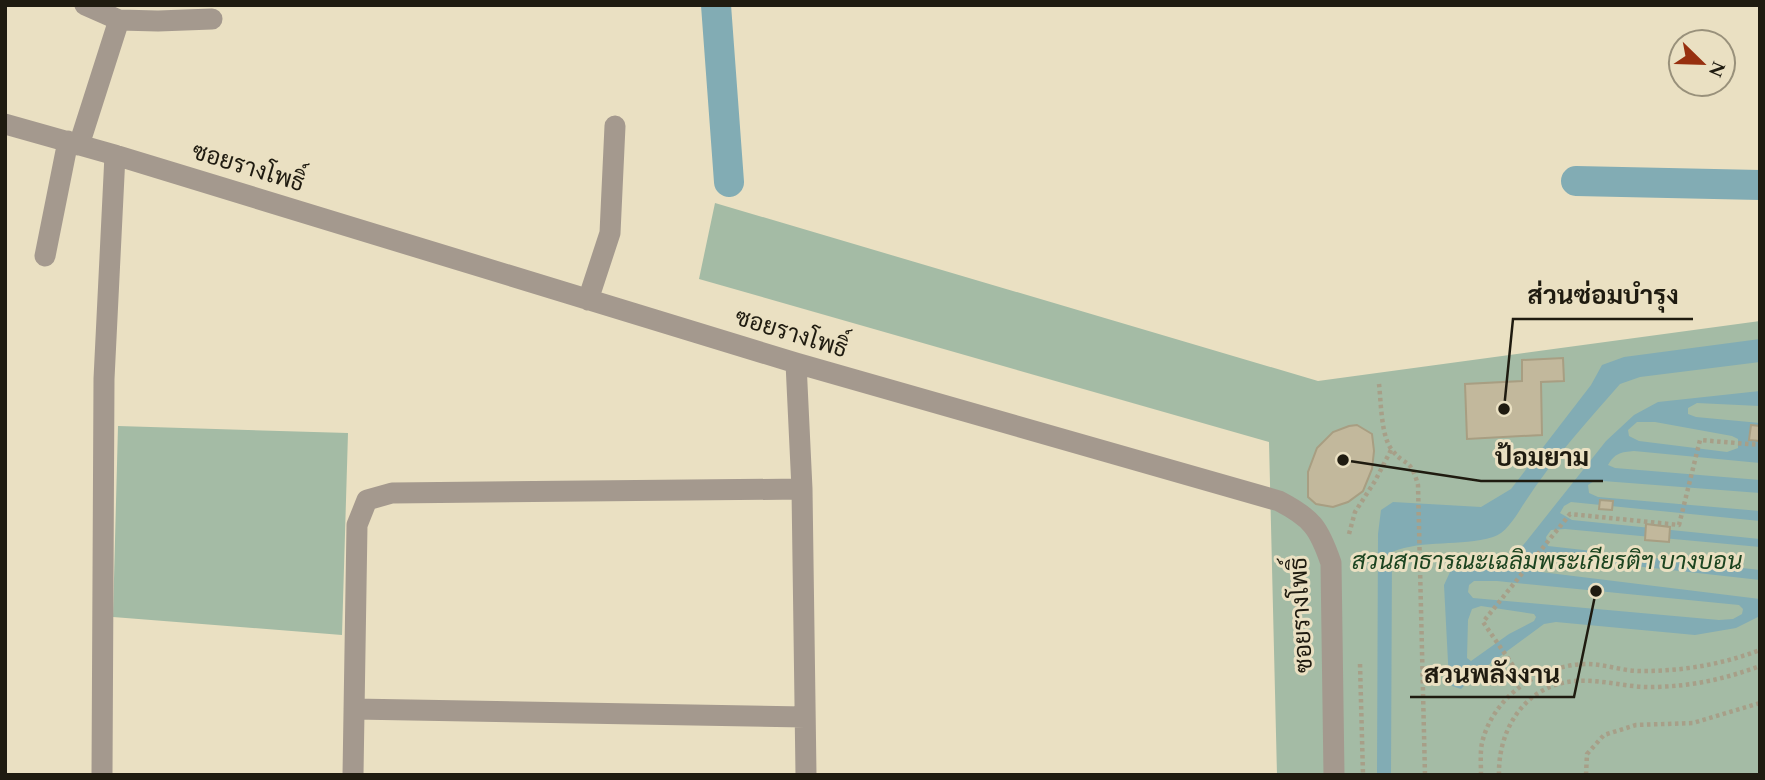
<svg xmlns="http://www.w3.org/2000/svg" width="1765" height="780" font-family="Spectral,Sarabun,serif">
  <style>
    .green { fill: #a4bba5 }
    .water { fill: #82acb4; fill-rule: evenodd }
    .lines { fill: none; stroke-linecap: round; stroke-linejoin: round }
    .canal { stroke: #82acb4; stroke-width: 30 }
    .building { fill: #c2b89c; stroke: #a89e82; stroke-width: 2 }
    .path { stroke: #a79f88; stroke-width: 4.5; stroke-dasharray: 3.5 3.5; stroke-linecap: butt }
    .minor { stroke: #a4998e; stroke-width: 21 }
    .labels { text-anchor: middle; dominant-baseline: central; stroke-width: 6; stroke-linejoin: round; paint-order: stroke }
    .street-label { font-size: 24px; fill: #1f1b10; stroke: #eae0c2 }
    .park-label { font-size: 24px; font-style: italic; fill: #1c4420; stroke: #eae0c2 }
    .leader { fill: none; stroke: #1f1b10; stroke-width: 2.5 }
    .callout-dot { fill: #1f1b10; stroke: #eae0c2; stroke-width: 2.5 }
    .callout-label { font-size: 26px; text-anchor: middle; font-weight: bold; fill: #1f1b10; stroke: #eae0c2; stroke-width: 6; stroke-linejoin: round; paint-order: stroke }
  </style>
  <rect width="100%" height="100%" fill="#eae0c2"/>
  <path class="green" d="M715 203 1318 381 1760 321V775H1277L1269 442 699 279Z
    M118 426 348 433 342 635 113 617Z"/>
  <path class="water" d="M1760 339V362L1640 377 1620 384C1587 422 1552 460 1525 502 1517 514 1507 533 1493 537 1460 547 1424 539 1392 552L1391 775H1377L1378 534 1381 510 1393 502 1481 507 1511 489 1591 385 1602 365 1624 357Z
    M1760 391V406L1697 403 1688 408V414L1696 417 1760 423V463L1634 451C1621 452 1615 453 1608 465L1615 468 1760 480V493L1603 481H1594L1588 485 1589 493 1598 497 1760 511V521L1571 502 1564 506 1560 513 1572 520 1760 539V547L1565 529 1551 530 1546 537 1548 546 1760 570V580L1546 556H1530L1525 562 1533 571 1760 599V616L1736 628 1695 635 1556 622 1544 624 1476 674 1461 689 1452 686 1449 681 1444 585 1450 572 1463 567 1509 563 1606 441 1634 415 1658 402ZM1637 422H1655L1732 436 1738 439V448L1727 452 1639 441 1629 436 1628 430ZM1474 581H1497L1739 605 1743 609 1742 614 1733 619 1719 620 1473 598 1468 592 1469 585ZM1481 606 1534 614 1536 617 1534 621 1509 634 1471 661 1467 658 1468 620 1472 609Z"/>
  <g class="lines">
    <path class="canal" d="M716 5 729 182
      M1576 181 1760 185"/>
  </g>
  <path class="building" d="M1563 358 1564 381 1541 382 1542 435 1467 439 1465 384 1522 381V360Z
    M1357 425 1372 434 1374 451 1372 469 1363 491 1348 502 1333 507 1316 504 1308 497V472L1317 448 1333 432 1349 426Z
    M1751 425 1760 426V441L1749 440Z
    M1600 500 1613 501 1612 510 1599 509Z
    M1646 524 1670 527 1669 542 1645 540Z"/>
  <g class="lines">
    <path class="path" d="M1379 384C1381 401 1381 437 1392 450 1406 468 1410 456 1418 485L1425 775
      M1349 534 1355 512 1375 481 1391 450
      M1360 664 1363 775
      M1525 683 1483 622 1570 514 1679 525 1700 440 1760 445
      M1481 775C1481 765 1480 752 1482 743 1493 696 1540 665 1586 664 1606 664 1625 672 1644 671 1684 671 1723 664 1760 650
      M1499 775C1498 729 1525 685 1575 681 1602 679 1628 688 1655 687 1693 686 1725 679 1760 666
      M1586 775 1587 754 1604 735 1636 725 1693 723 1760 703"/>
    <path class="minor" d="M85 5 119 20
      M5 124 115 155 796 363 1279 501C1312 518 1319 528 1331 563L1334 775
      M79 145 119 20 158 21 212 19
      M45 256 68 141
      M588 300 610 233 615 126
      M796 363 802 489 806 775
      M354 709 805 717
      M102 775 104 379 115 155
      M353 775 357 525 367 500 392 493 802 489"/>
  </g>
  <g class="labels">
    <g class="street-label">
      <text transform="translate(248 168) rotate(17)">ซอยรางโพธิ์</text>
      <text transform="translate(791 334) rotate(17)">ซอยรางโพธิ์</text>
      <text transform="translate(1302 615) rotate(-93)">ซอยรางโพธิ์</text>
    </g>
    <g class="park-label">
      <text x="1547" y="562">สวนสาธารณะเฉลิมพระเกียรติฯ บางบอน</text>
    </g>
  </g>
  <path class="leader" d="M1504 409L1513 319H1693M1343 460L1481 481H1603M1596 591L1574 697H1410"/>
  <g class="callout-dot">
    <circle cx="1504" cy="409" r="7"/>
    <circle cx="1343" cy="460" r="7"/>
    <circle cx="1596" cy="591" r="7"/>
  </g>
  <g class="callout-label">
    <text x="1603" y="304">ส่วนซ่อมบำรุง</text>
    <text x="1542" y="466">ป้อมยาม</text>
    <text x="1492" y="683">สวนพลังงาน</text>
  </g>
  <rect width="1765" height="780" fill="none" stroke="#1f1b10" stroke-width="14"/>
  <g transform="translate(1702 63) rotate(113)"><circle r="33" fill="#eae0c2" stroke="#99917b" stroke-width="2"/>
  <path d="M0-5L12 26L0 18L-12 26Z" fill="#97300f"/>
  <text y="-10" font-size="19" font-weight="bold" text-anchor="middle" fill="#1f1b10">N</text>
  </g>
</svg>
